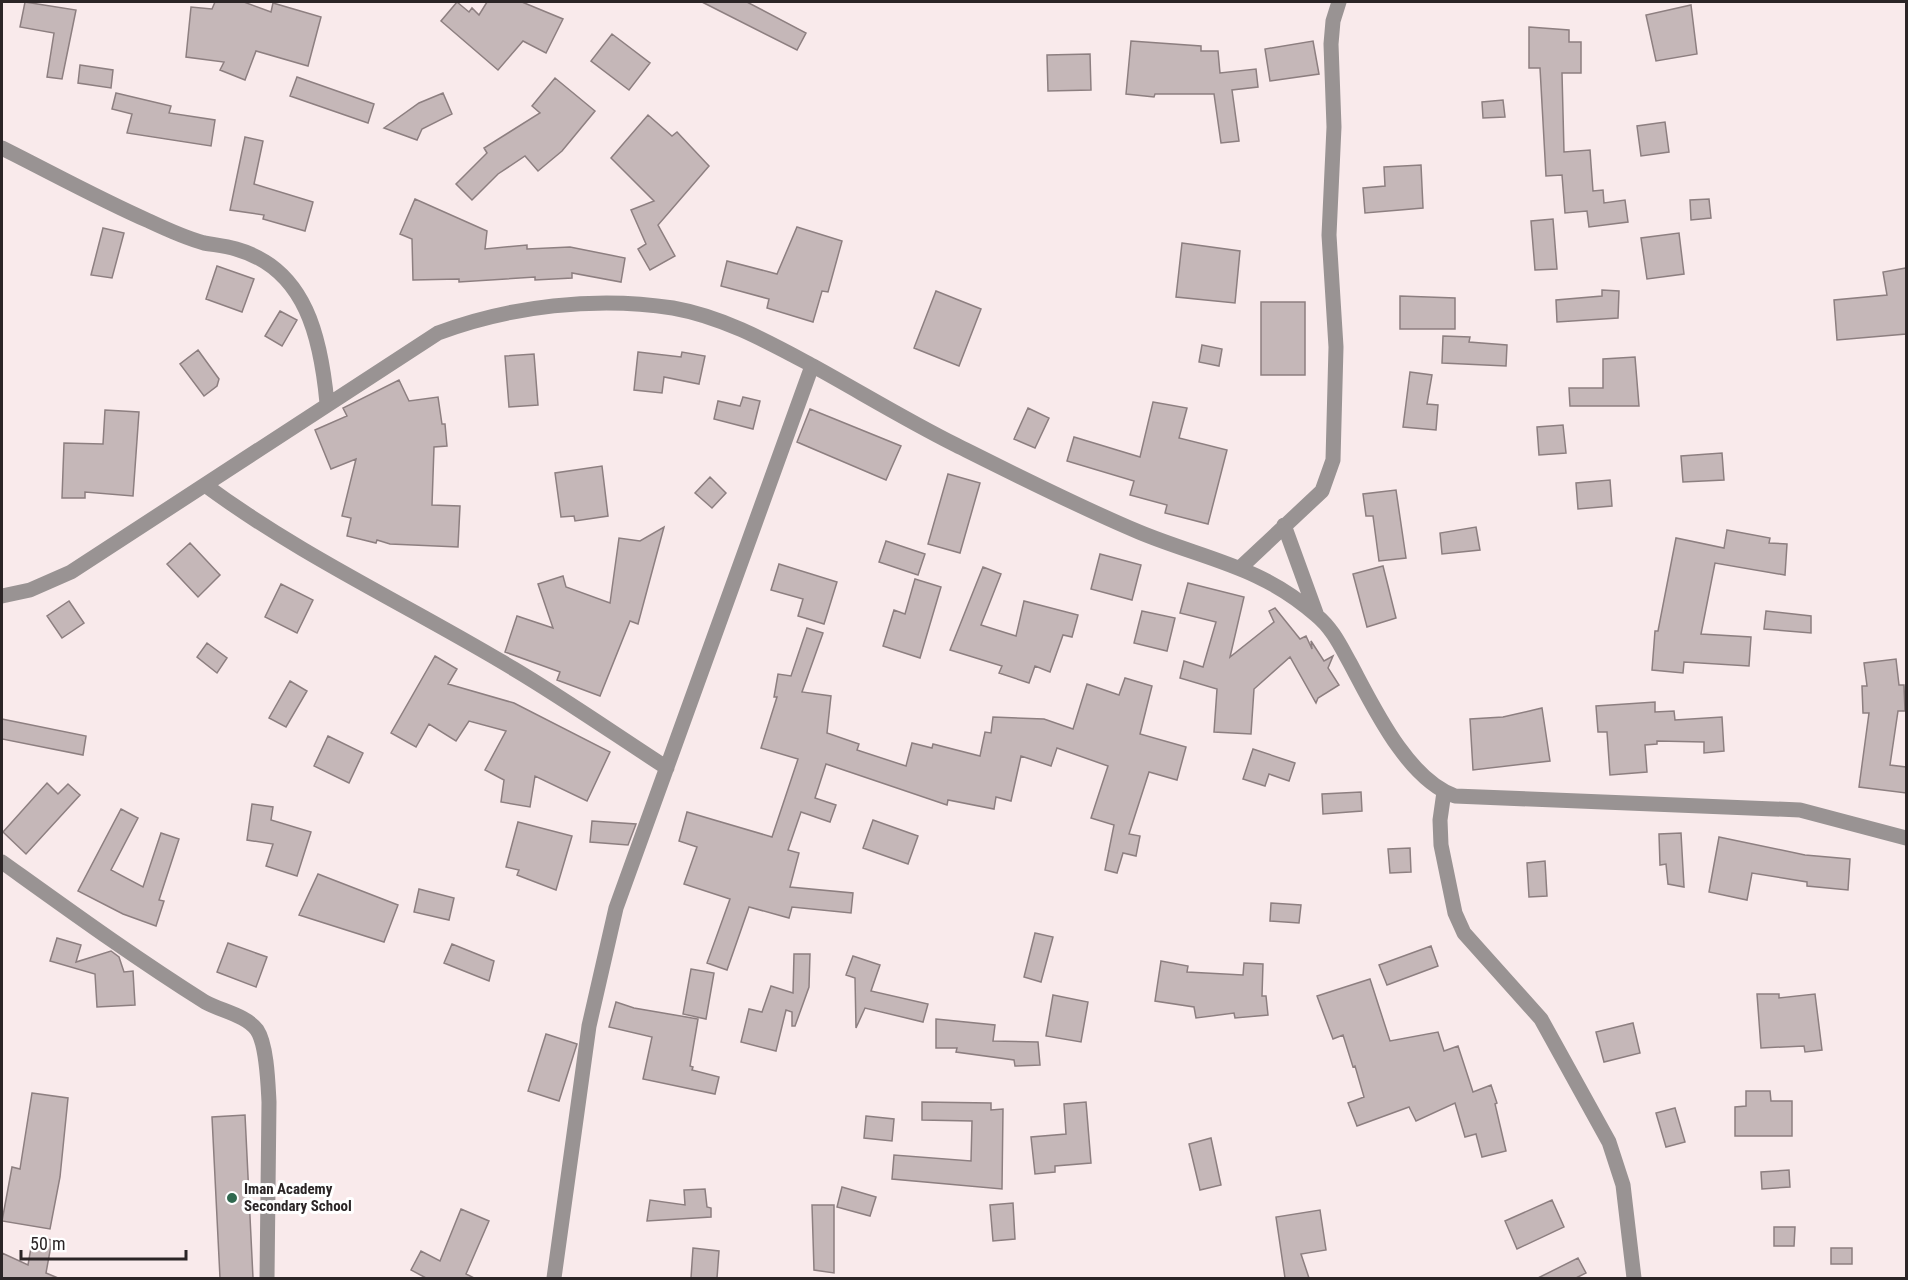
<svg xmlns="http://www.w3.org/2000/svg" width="1908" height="1280" font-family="'Roboto Condensed',sans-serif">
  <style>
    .building { fill: #c5b7b8; stroke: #8d7f80; stroke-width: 1.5 }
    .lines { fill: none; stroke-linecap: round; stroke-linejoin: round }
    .minor { stroke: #999393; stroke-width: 15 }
    .poi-dot { fill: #30684f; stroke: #fff; stroke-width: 2 }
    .labels { text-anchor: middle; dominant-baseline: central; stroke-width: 6; stroke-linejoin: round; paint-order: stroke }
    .poi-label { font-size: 15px; font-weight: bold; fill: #2b2526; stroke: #fff; text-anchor: start }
  </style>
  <rect width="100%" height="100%" fill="#f9eaeb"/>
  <path class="building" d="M25 2 76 10 62 79 47 77 54 33 20 27Z
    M215 2H244L271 12 273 3 321 17 308 66 256 51 245 80 220 70 224 62 186 57 191 7 212 9Z
    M457 2 469 12 472 8 479 15 487 2H522L563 19 546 53 523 41 498 70 441 21Z
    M702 2H747L806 33 797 50Z
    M1691 5 1697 54 1656 61 1646 15Z
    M1529 27 1569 30V42H1581V73H1562L1564 152 1590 150 1593 191 1603 190 1604 203 1625 200 1628 222 1589 227 1587 211 1565 213 1562 175 1546 176 1540 68H1529Z
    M612 34 650 63 629 90 591 61Z
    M1131 41 1201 46V51H1218L1220 73 1256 69 1258 87 1232 90 1239 141 1221 143 1214 94H1155L1154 97 1126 94Z
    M1313 41 1319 74 1270 81 1265 49Z
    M1090 54 1091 90 1048 91 1047 55Z
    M80 65 113 70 111 88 78 83Z
    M297 77 374 104 368 123 290 96Z
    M555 78 595 111 562 151 538 171 525 156 498 174 472 200 456 184 487 153 484 148 540 113 532 106Z
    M116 93 171 106 169 113 215 120 211 146 127 133 132 114 112 109Z
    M443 93 452 114 422 129 417 140 384 128 419 103Z
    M1503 100 1505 117 1483 118 1482 102Z
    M648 115 672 136 677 132 709 166 658 225 675 256 650 270 638 249 646 244 631 210 654 201 611 158Z
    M1665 122 1669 152 1641 156 1637 126Z
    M245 137 263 141 254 184 313 202 305 231 263 219 264 215 230 210Z
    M1421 165 1423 208 1365 213 1363 188 1385 186 1384 167Z
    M415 199 487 231 485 249 527 245V249L570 247 625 258 621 282 572 273V278L535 280V277L459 282V279L413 280 412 239 400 234Z
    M1709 199 1711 218 1691 220 1690 200Z
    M1553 219 1557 269 1535 270 1531 221Z
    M797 227 842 241 828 292 822 291 813 322 767 308 769 299 721 286 727 261 777 274Z
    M103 228 124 233 112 278 91 275Z
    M1679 233 1684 274 1647 279 1641 238Z
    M1182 243 1240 251 1235 303 1176 297Z
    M217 266 254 279 242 312 206 299Z
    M1906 268V334L1837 340 1834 300 1887 295 1883 272Z
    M1602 290 1619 291 1618 318 1557 322 1556 300 1602 296Z
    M936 291 981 309 959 366 914 348Z
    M1400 296 1455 298V329H1400Z
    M1261 302H1305V375H1261Z
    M280 311 297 320 282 346 265 336Z
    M1443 336 1470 337 1469 342 1507 345 1506 366 1442 363Z
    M1202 345 1222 349 1219 366 1199 362Z
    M198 350 219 379 217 386 204 396 180 364Z
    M638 352 681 357 682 352 705 356 699 384 664 377 662 393 634 390Z
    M534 354 538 405 509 407 505 356Z
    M1635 357 1639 406H1570L1569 388H1603V359Z
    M1410 372 1432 375 1427 404 1438 405 1436 430 1403 427Z
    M399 380 409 401 438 397 442 424H445L447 446 434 447 432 505 460 506 458 547 390 544 377 540 376 543 347 536 351 518 342 516 356 459 331 469 315 430 347 416 343 408Z
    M743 397 760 401 753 429 714 419 718 401 740 406Z
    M1153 402 1187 408 1179 438 1227 450 1208 524 1165 513 1167 505 1130 495 1134 481 1067 461 1074 437 1140 457Z
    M1028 408 1049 418 1035 448 1014 439Z
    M810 409 901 446 886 480 797 442Z
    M105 410 139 412 133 496 85 492V498H62L64 443 103 444Z
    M1563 425 1566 453 1539 455 1537 427Z
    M1722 453 1724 480 1683 482 1681 456Z
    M602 466 608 516 575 521 574 516 561 517 555 473Z
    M948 474 980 483 960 553 928 544Z
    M710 477 726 493 712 508 695 493Z
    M1610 480 1612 506 1578 509 1576 483Z
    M1396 490 1406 558 1379 561 1373 516H1366L1363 494Z
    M664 527 638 624 630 621 600 696 557 680 560 672 505 652 517 616 553 628 538 584 563 576 566 587 610 603 619 538 640 541Z
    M1476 527 1480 550 1442 554 1440 533Z
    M1727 530 1770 538 1769 543 1787 544 1785 575 1715 563 1701 634 1751 637 1749 666 1684 662 1683 673 1652 670 1655 631H1658L1676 538 1724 548Z
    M886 541 925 554 918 575 879 562Z
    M190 543 220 575 198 597 167 564Z
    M1100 554 1141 565 1132 600 1091 589Z
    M779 564 837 582 824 624 798 616 803 599 771 590Z
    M1383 566 1396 618 1367 627 1353 574Z
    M983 567 1001 574 981 625 1016 636 1024 601 1078 615 1072 637 1063 635 1050 672 1035 666 1029 683 999 673 1002 666 950 650Z
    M915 579 941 587 920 658 883 646 894 610 905 614Z
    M1188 583 1244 597 1230 657 1274 622 1269 611 1275 608 1300 639 1306 636 1312 649 1311 641 1324 661 1333 656 1328 668 1339 685 1318 698 1316 703 1290 657 1254 689 1251 734 1214 732 1217 689 1180 678 1184 661 1203 667 1216 622 1180 613Z
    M281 584 313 600 297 633 265 617Z
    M69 601 84 623 62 638 47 616Z
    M1142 611 1175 618 1167 651 1134 643Z
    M1766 611 1811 616V633L1764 629Z
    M807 628 823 633 802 692 831 696 827 733 859 744 857 750 906 766 912 743 932 748 933 744 980 756 985 732 991 733 993 717 1044 719 1073 729 1087 684 1119 695 1125 678 1152 686 1140 734 1186 747 1177 780 1149 772 1129 834 1140 836 1136 856 1123 853 1117 873 1105 870 1114 825 1091 818 1108 766 1057 748 1051 766 1021 756 1011 801 996 797 994 809 948 800 947 805 826 764 815 798 836 805 830 822 801 812 788 850 799 853 790 887 853 893 851 913 792 907 789 918 749 907 727 970 707 963 730 899 684 884 697 847 679 841 687 812 772 837 798 759 761 748 777 697H774L778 674 791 676Z
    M207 643 227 658 217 673 197 657Z
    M435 656 457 669 448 684 514 703 610 752 587 801 535 776 530 807 501 802 504 780 485 770 506 731 469 721 456 741 429 724 416 747 391 733Z
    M1896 659 1899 685H1904L1905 711H1898L1890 765 1906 767V793L1859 787 1869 713H1863L1862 686H1867L1864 663Z
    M290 681 307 691 286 727 269 718Z
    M1655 702V712L1674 711 1675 720 1722 717 1724 751 1704 753V742L1657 741V744L1645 745 1647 772 1610 775 1607 732H1598L1596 706Z
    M1542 708 1550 761 1473 770 1470 719 1503 717Z
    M2 719 86 736 83 755 2 739Z
    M328 736 363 753 349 783 314 766Z
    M1253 749 1295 763 1289 781 1269 774 1265 786 1243 779Z
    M47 783 58 794 68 784 80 795 26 854 3 832Z
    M1361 792 1362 811 1323 814 1322 794Z
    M252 804 273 807 271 820 311 832 297 876 266 866 273 844 247 840Z
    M121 809 138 818 111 870 143 887 161 833 179 839 159 900 164 901 156 926 123 914 78 891Z
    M873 820 918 836 908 864 863 848Z
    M592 821 636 824 628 845 590 842Z
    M518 822 572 836 556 890 517 875 519 870 506 867Z
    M1681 833 1684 887 1668 884 1666 864 1660 865 1659 834Z
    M1719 837 1805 855 1850 859 1848 890 1807 886V882L1752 873 1747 900 1709 892Z
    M1410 848 1411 872 1390 873 1388 849Z
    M1545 861 1547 896 1529 897 1527 863Z
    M318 874 398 905 384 942 299 915Z
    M419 889 454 898 449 920 414 912Z
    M1271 903 1301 905 1299 923 1270 921Z
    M1035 933 1053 937 1041 982 1024 977Z
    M57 938 81 945 76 962 111 951 119 957 124 972 133 971 135 1005 97 1007 95 974 50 961Z
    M228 943 267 957 256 987 217 972Z
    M452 944 494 961 489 981 444 963Z
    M1431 946 1438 966 1387 985 1379 965Z
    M794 954H810L809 987 795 1026H792V1012L786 1010 776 1051 741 1042 749 1009 762 1012 771 986 793 993Z
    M853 956 880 965 871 991 928 1004 923 1022 865 1008 856 1028 855 978 846 975Z
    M1161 961 1188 966 1187 972 1243 975 1244 963 1263 964 1262 996H1266L1268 1015 1235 1018 1234 1013 1196 1018 1194 1007 1155 1001Z
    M691 969 714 973 706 1019 683 1014Z
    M1370 979 1390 1041 1438 1032 1444 1051 1458 1046 1473 1092 1491 1085 1497 1103 1495 1104 1506 1151 1482 1157 1476 1134 1465 1137 1455 1103 1416 1121 1409 1107 1357 1126 1348 1103 1364 1097 1355 1066 1353 1067 1343 1035 1333 1039 1317 996Z
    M1757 994H1779V998L1815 994 1822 1050 1805 1052 1804 1046 1761 1048Z
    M1053 995 1088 1002 1081 1042 1046 1036Z
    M616 1002 634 1008 698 1019 690 1066 693 1067 692 1070 719 1077 715 1094 643 1079 652 1037 609 1027Z
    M936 1019 995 1025 993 1041 1038 1042 1040 1065 1015 1066 1014 1060 956 1052 957 1048H936Z
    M1633 1023 1640 1053 1604 1062 1596 1032Z
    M546 1034 577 1044 559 1101 528 1091Z
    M1746 1091H1770L1771 1101H1792V1136H1735V1107L1746 1106Z
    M32 1093 68 1098 60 1177 50 1229 2 1221 12 1167 20 1169Z
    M922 1102 991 1103V1110L1003 1109 1002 1189 892 1179 894 1155 971 1161 972 1121 922 1120Z
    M1086 1102 1091 1163 1055 1166V1172L1035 1174 1031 1137 1066 1134 1064 1104Z
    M1675 1108 1685 1142 1666 1147 1656 1113Z
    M245 1115 253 1278H220L212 1117Z
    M866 1116 894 1119 892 1141 864 1138Z
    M1211 1138 1221 1185 1200 1190 1189 1144Z
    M1789 1170 1790 1187 1762 1189 1761 1172Z
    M842 1187 876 1197 870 1216 837 1207Z
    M705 1189 707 1207 711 1208V1217L647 1221 650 1200 685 1205 684 1190Z
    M1552 1200 1564 1227 1517 1249 1505 1221Z
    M1013 1203 1015 1239 993 1241 990 1205Z
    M812 1205H834V1273L814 1270Z
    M461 1209 489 1221 466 1274 474 1278H426L411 1270 421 1251 440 1261Z
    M1320 1210 1326 1250 1301 1254 1309 1278H1285L1276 1217Z
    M1774 1227H1795L1794 1246H1774Z
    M33 1236 52 1240 46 1273 58 1278H2V1253L28 1265Z
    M693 1248 719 1251 717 1278H691Z
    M1831 1248H1852V1264H1831Z
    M1578 1258 1586 1273 1576 1278H1538Z"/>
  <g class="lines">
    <path class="minor" d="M2 148C50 172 99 199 149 221 166 229 186 238 204 243 215 245 226 246 236 249 307 269 321 340 327 403
      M205 485C304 558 410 606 514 669 566 700 616 735 667 768
      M1284 525 1316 613
      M1241 567 1322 491 1333 460 1336 347 1329 235 1334 127 1331 44 1333 21 1339 2
      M2 596 30 590 71 572 438 333C510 306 596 296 673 308 724 317 770 343 815 367 862 393 908 421 956 445 1016 475 1077 506 1139 532 1204 559 1261 566 1316 615 1332 628 1340 645 1350 663 1373 706 1407 779 1455 796L1800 810 1906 838
      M1444 792 1440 820 1441 845 1455 913 1464 933 1541 1019 1609 1142 1623 1185 1634 1278
      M2 862C69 910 135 958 205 1002 221 1011 246 1015 257 1030 267 1045 268 1084 269 1102L267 1278
      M554 1278 589 1026 616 908 812 366"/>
  </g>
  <circle class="poi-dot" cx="232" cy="1198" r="6"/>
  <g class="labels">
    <g class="poi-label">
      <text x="244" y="1189">Iman Academy<tspan x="244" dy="17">Secondary School</tspan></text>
    </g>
  </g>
  <rect width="1908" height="1280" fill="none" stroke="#2b2526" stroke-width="6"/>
  <path d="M21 1250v9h165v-9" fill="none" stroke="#2b2526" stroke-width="3"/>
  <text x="30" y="1250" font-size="18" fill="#2b2526" stroke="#ffffff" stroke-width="4.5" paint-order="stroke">50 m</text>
</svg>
